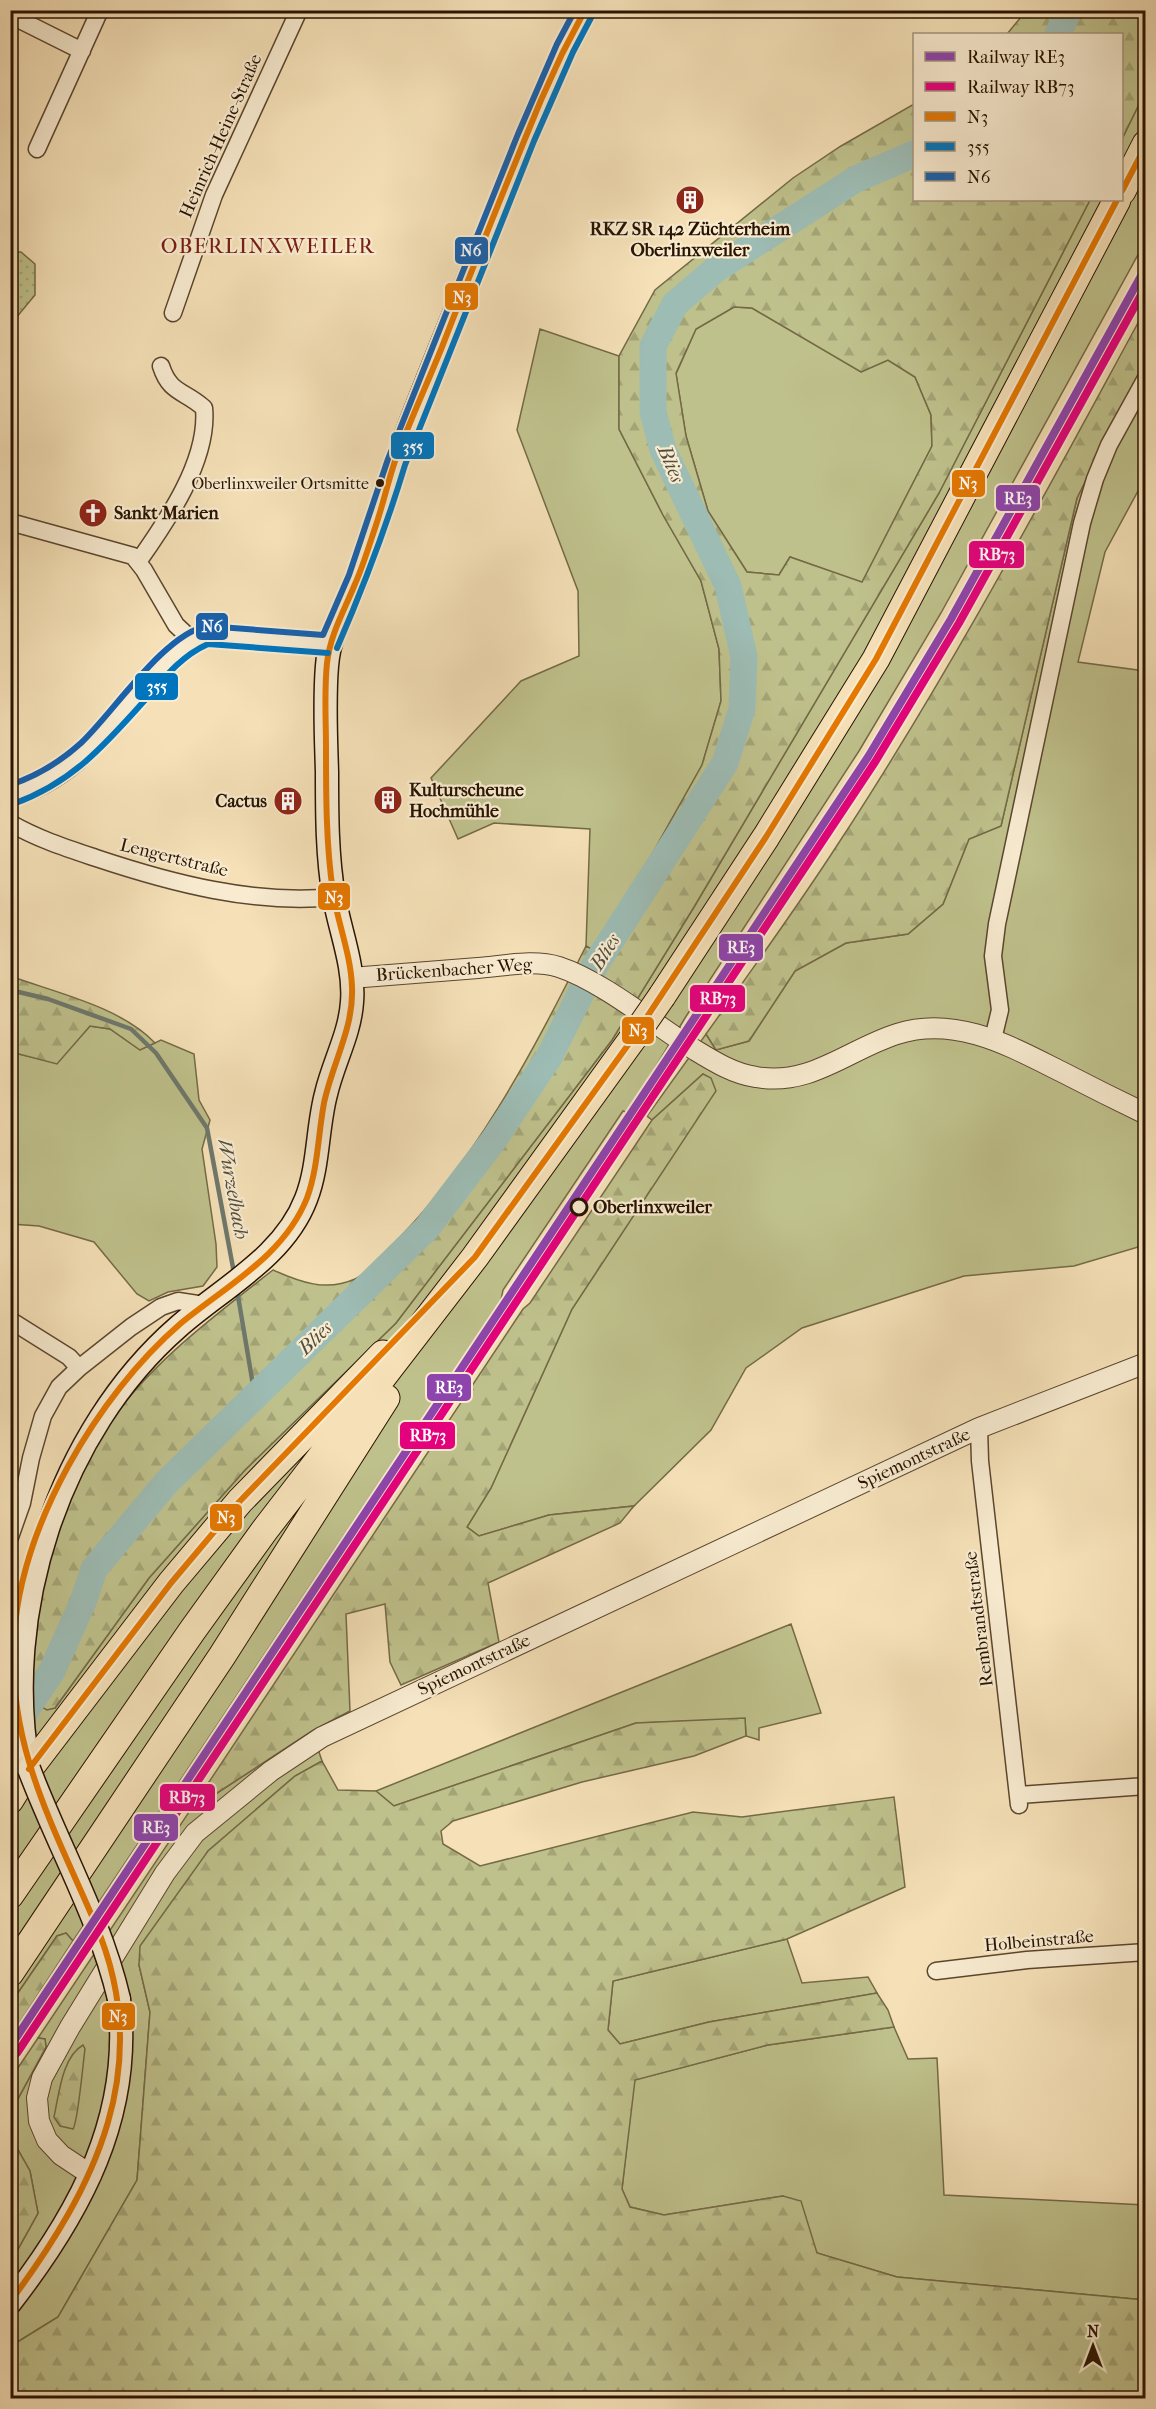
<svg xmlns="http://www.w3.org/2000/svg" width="1156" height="2409" font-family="'IM FELL French Canon',serif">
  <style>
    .grass { fill: #bfc18c; stroke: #746a46; stroke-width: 1.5 }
    .forest { fill: url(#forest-firs); stroke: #746a46; stroke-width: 1.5; fill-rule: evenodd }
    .park { fill: url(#park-dots); stroke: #746a46; stroke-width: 1.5 }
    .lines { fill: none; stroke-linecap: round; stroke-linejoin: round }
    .stream { stroke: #6e786c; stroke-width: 4.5 }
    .river { stroke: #9dbcb4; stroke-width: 27 }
    .minor-casing { stroke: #5b462e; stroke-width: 19 }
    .tertiary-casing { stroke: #5b462e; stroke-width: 22 }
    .secondary-casing { stroke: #281300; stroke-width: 25 }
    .trunk-casing { stroke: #281300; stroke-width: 29 }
    .minor { stroke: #f8ebd0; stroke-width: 16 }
    .tertiary { stroke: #f8ebd0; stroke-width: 20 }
    .secondary { stroke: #f8ebd0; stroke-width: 22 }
    .trunk { stroke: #f5e0b7; stroke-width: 27 }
    .secondary-bridge-casing { stroke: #281300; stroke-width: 25; stroke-linecap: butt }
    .trunk-bridge-casing { stroke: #281300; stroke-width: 29; stroke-linecap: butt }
    .secondary-bridge { stroke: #f8ebd0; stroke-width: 22 }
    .trunk-bridge { stroke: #f5e0b7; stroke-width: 27 }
    .bus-1-casing { stroke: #f8ebd0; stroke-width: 10 }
    .bus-2-casing { stroke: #f8ebd0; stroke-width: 10 }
    .bus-3-casing { stroke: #f8ebd0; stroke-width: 10 }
    .bus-1 { stroke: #e57800; stroke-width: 6 }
    .bus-2 { stroke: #0075be; stroke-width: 6 }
    .bus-3 { stroke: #1961ac; stroke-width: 6 }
    .rail-1-casing { stroke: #f8ebd0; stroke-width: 12 }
    .rail-2-casing { stroke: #f8ebd0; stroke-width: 12 }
    .rail-1 { stroke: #8e44ad; stroke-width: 8 }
    .rail-2 { stroke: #e5007d; stroke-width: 8 }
    .bus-dot { fill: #281300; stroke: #f8ebd0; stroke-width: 2 }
    .stop-dot { fill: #f8ebd0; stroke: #281300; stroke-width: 3 }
    .labels { text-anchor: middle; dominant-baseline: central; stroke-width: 4.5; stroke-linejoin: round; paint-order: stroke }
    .bus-label { font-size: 16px; fill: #281300; stroke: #f8ebd0; text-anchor: end }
    .street-label { font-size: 18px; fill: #281300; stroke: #f8ebd0 }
    .poi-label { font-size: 18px; font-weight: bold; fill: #281300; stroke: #f8ebd0; text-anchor: start }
    .stop-label { font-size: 18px; font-weight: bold; fill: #281300; stroke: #f8ebd0; text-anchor: start }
    .water-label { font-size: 20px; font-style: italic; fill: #514e3f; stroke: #f8ebd0 }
    .quarter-label { font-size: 21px; letter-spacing: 1.5px; fill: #7a1f14; stroke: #f8ebd0 }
    .line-badge { stroke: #f8ebd0; stroke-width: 2 }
    .badge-label { font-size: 16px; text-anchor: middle; font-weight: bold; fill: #fff }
  </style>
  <defs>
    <pattern id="forest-firs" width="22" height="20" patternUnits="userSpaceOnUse" patternTransform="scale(1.5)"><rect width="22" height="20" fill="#bfc18c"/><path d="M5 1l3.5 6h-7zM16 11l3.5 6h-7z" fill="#a4a577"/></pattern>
    <pattern id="park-dots" width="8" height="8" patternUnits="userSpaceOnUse" patternTransform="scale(1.5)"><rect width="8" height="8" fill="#bfc18c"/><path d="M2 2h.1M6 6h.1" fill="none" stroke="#a4a577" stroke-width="1.8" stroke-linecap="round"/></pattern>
  </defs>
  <rect width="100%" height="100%" fill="#f5e0b7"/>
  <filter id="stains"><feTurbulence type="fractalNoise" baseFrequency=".00333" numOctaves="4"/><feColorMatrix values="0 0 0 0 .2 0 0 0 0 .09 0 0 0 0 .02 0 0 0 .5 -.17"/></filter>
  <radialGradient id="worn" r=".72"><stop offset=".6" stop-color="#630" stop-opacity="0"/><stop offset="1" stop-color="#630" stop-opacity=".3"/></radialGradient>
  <path class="grass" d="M1145 92V242L941 613 859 751 685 1018 628 1113 623 1111 503 1290 501 1300 73 1941 66 1933 57 1936 11 2003V1731L35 1707 33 1686 55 1708 149 1578 245 1470 396 1323 612 1040 694 907 939 493 1090 200H1122V139Z
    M734 307 752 308 861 372 888 360 915 377 931 415 932 446 862 583 790 557 779 575 747 572 708 511 686 436 676 374 696 329Z
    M540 329 619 356V429L663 515 701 581 719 649 721 701 702 765 597 953 586 946 590 829 494 823 458 839 431 778 521 681 579 656 578 591 517 430Z
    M1145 363V478L1105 552 1078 662 1145 671V1245L1074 1266 964 1276 802 1328 746 1368 711 1430 634 1506 549 1515 479 1536 467 1527 491 1488 572 1309 715 1091 703 1074 652 1120 647 1116 706 1034 716 1050 749 1041 795 971 846 943 908 934 943 904 969 839 1001 826 1077 498Z
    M90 1026 110 1029 140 1050 161 1040 194 1054 199 1100 210 1120 202 1149 216 1244 217 1267 203 1286 168 1292 149 1301 137 1294 94 1242 39 1226 11 1224 10 1052 57 1063Z
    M791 1624 821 1713 759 1728V1740L746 1736 745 1719 636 1723 394 1806 376 1791Z
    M312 1731 322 1761 295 1776 208 1851 139 1965 150 2012 137 2180 58 2317 11 2346V2262L38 2213 30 2171 17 2148 12 2110 46 2047 45 2039 38 2038 209 1782 214 1795Z
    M787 1939 802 1983 868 1977 877 1993 709 2022 620 2044 608 2030 613 1981Z
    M894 2027 908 2059 937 2058 944 2195 1145 2205V2300L897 2277 817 2253 783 2196 664 2215 630 2207 622 2189 634 2080 768 2045Z"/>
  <path class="forest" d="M1026 11H1145V92L1122 139V34H1007Z
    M914 104V200H1090L939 493 694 907 612 1040 396 1323 245 1470 149 1578 55 1708 47 1710 40 1706C26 1664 33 1632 41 1589 51 1540 76 1471 105 1429 148 1365 213 1317 273 1270 300 1282 326 1292 355 1279 366 1274 376 1260 385 1252 473 1168 532 1053 586 946L597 952 702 765 721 701 719 649 701 581 663 515 619 429V356L655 290 793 178 841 146ZM734 307 752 308 861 372 888 360 915 377 931 415 932 446 862 582 790 557 779 575 747 572 708 511 686 436 676 373 696 329Z
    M1145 310V363L1077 498 1001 826 969 839 943 904 908 934 846 943 795 971 749 1041 716 1050 706 1034C751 971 796 909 838 844 951 672 1047 490 1145 310Z
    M10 976C57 993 121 1007 155 1043L140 1050 110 1029 90 1026 57 1064 11 1052Z
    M703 1074 711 1078 716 1091 572 1309 491 1488 467 1527 479 1536 549 1515 634 1506 620 1523 488 1583 499 1642 401 1685 390 1662 385 1604 346 1614 350 1711 312 1731 214 1795 209 1782 523 1309 530 1303 652 1120Z
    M745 1718 746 1736 694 1756 582 1782 453 1821 441 1831 443 1844 480 1866 693 1812 742 1817 894 1797 905 1887 787 1939 613 1981 608 2030 620 2044 709 2022 877 1993 888 2010 894 2027 768 2045 635 2080 622 2189 630 2207 664 2215 783 2196 801 2201 817 2253 897 2277 1145 2300V2398H11V2346L58 2317 137 2180 150 2012 139 1965 140 1946 208 1851 295 1776 322 1761 338 1790 376 1791 394 1806 636 1723Z
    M66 1933 73 1941 11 2036V2003L57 1936Z
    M38 2038 45 2039 46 2047 12 2110 17 2148 30 2171 38 2213 11 2262V2078Z
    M83 2045 85 2049C83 2063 78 2122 73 2129L60 2126 54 2117C59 2094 62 2057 83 2045Z"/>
  <path class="park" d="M11 252H21L35 264V295L11 324Z"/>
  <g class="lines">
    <path class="stream" d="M10 990 48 999 131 1029 156 1053 207 1128 234 1273
      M237 1290 255 1397"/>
    <path class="river" d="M1058 34 1069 10
      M10 1734 52 1671 83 1602 94 1569 166 1483 426 1229 493 1141 549 1057 594 967 725 763 742 709 744 657 728 586 663 450 653 412V346L675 304 716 269 856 179 914 154"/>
    <g class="minor-casing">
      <path id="minor" d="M10 15 82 51
        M37 149 100 10
        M173 313 214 195 299 10
        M10 522 133 556 144 570 176 625 192 640
        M138 562C167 521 209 460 204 408 184 390 170 394 161 366
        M10 823C38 839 66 848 96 858 171 883 254 905 334 897
        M993 1039 1000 1010 993 956 997 924 1082 523 1095 479 1109 445 1146 378
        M10 1320 69 1357 79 1368
        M979 1428 980 1461 1019 1805
        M10 1537 22 1503 31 1458 43 1416 59 1387 79 1368 131 1327 161 1307 178 1301 204 1305
        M1019 1795 1146 1786
        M936 1971 1027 1960 1146 1952"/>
    </g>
    <g class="tertiary-casing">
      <path id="tertiary" d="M351 978C394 975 436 971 478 968 505 966 533 959 559 967 602 981 655 1025 695 1050 713 1061 734 1074 756 1077 810 1087 849 1049 897 1034 955 1015 1010 1046 1060 1071 1089 1086 1117 1100 1146 1114
        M91 2175 61 2155 47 2140 39 2121 37 2098 42 2078 70 2027 165 1873 195 1833 271 1771 322 1737 979 1428 1146 1363"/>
    </g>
    <g class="secondary-casing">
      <path id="secondary" d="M10 795C71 779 107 728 147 684 165 663 180 645 206 635L329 644
        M29 1769C0 1613 59 1431 178 1327 222 1288 284 1257 306 1199 319 1166 317 1128 326 1094 333 1063 350 1034 352 1002 355 967 340 931 334 897 327 856 327 814 327 772 326 737 324 701 327 666 329 636 343 611 355 584 362 566 368 548 374 529 383 505 389 480 398 456 432 365 470 276 506 187 521 151 536 115 551 80 561 56 571 32 585 10
        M10 2303C80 2213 133 2116 119 1999"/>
    </g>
    <g class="trunk-casing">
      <path id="trunk" d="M1122 191 1146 144
        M662 996 766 837 876 659 1117 200
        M10 1800 29 1769 171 1583 240 1501 383 1354
        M10 1895 192 1631 264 1531 475 1257 633 1038
        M10 1973 222 1656 386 1398"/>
    </g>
    <use href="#minor" class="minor"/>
    <use href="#tertiary" class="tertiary"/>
    <use href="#secondary" class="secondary"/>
    <use href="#trunk" class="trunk"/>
    <g class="secondary-bridge-casing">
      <path id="secondary-bridge" d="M29 1769C58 1846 100 1918 119 1999"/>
    </g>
    <g class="trunk-bridge-casing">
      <path id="trunk-bridge" d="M633 1038 662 996"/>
    </g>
    <use href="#secondary-bridge" class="secondary-bridge"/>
    <use href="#trunk-bridge" class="trunk-bridge"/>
    <g class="bus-1-casing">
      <path id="bus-1" d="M1122 191 1146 145
        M29 1769 171 1583 240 1501 475 1257 633 1038 766 837 876 659 1117 200
        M10 2302C95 2188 157 2066 95 1923 54 1827 7 1746 14 1637 21 1525 97 1396 180 1324 226 1286 284 1256 307 1198 318 1168 318 1135 324 1103 332 1064 354 1028 352 987 351 955 338 924 333 892 326 845 326 796 326 748 326 720 324 691 327 663 330 635 344 611 355 584 363 566 369 546 375 528 383 505 388 481 396 458 410 421 427 384 442 347 474 264 507 182 541 100L562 54 585 10"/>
    </g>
    <g class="bus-2-casing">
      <path id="bus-2" d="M337 648C363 588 386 528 405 465L534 141 573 52 593 14
        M13 804C72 783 105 745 146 699 164 678 181 656 208 644L328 653"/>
    </g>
    <g class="bus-3-casing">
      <path id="bus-3" d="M10 785C37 776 60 762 81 743 113 713 164 634 207 626L323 635 349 575 388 459 451 301 518 134 557 44 575 10"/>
    </g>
    <use href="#bus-1" class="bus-1"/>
    <use href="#bus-2" class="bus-2"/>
    <use href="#bus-3" class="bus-3"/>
    <g class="rail-1-casing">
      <path id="rail-1" d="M10 2047 868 757 951 619 1146 267"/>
    </g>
    <g class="rail-2-casing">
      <path id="rail-2" d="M17 2053 875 762 959 623 1146 286"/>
    </g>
    <use href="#rail-1" class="rail-1"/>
    <use href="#rail-2" class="rail-2"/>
  </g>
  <defs>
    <g id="building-disc" transform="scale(1.5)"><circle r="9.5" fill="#8f2418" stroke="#f8ebd0"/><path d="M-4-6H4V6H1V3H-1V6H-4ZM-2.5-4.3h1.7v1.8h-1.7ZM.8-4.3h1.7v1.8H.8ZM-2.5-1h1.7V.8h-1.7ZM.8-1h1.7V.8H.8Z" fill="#fff"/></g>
    <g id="church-disc" transform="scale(1.5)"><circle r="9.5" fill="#8f2418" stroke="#f8ebd0"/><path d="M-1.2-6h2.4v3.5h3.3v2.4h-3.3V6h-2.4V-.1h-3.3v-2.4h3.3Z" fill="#fff"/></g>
  </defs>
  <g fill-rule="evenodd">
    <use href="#building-disc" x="690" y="200"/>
    <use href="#church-disc" x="93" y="513"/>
    <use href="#building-disc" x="388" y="800"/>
    <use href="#building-disc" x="288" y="801"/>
  </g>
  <circle class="bus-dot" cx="380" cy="483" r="5"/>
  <circle class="stop-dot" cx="579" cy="1207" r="8"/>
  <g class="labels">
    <g class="bus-label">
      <text x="369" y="483">Oberlinxweiler Ortsmitte</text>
    </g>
    <g class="street-label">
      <text transform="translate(221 136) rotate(-66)">Heinrich-Heine-Straße</text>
      <text transform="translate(174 858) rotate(14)">Lengertstraße</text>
      <text transform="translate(454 970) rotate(-4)">Brückenbacher Weg</text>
      <text transform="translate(914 1459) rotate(-25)">Spiemontstraße</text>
      <text transform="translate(979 1619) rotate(-97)">Rembrandtstraße</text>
      <text transform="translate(474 1665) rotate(-25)">Spiemontstraße</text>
      <text transform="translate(1039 1941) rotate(-5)">Holbeinstraße</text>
    </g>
    <g class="poi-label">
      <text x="690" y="229" text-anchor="middle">RKZ SR 142 Züchterheim<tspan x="690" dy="21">Oberlinxweiler</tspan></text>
      <text x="114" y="513">Sankt Marien</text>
      <text x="409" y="790">Kulturscheune<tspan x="409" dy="21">Hochmühle</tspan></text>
      <text x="267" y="801" text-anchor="end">Cactus</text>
    </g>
    <g class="stop-label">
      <text x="593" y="1207">Oberlinxweiler</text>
    </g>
    <g class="water-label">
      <text transform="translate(671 464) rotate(67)">Blies</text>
      <text transform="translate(605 952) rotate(-58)">Blies</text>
      <text transform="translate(233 1189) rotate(80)">Wurzelbach</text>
      <text transform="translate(315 1338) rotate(-44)">Blies</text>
    </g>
    <g class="quarter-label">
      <text x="268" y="246">OBERLINXWEILER</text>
    </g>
  </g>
  <g class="line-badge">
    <rect x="454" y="236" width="35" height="29" rx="6" fill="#1961ac"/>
    <rect x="444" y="282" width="35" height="29" rx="6" fill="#e57800"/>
    <rect x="390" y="431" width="45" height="29" rx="6" fill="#0075be"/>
    <rect x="951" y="469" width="35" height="29" rx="6" fill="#e57800"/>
    <rect x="995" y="484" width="46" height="28" rx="6" fill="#8e44ad"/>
    <rect x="968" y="540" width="57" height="29" rx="6" fill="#e5007d"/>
    <rect x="195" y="612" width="34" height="29" rx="6" fill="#1961ac"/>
    <rect x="134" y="672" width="45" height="29" rx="6" fill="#0075be"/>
    <rect x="317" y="882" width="34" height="29" rx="6" fill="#e57800"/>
    <rect x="718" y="933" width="46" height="29" rx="6" fill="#8e44ad"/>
    <rect x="689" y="984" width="57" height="29" rx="6" fill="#e5007d"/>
    <rect x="621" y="1016" width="34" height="29" rx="6" fill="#e57800"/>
    <rect x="426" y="1373" width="46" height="29" rx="6" fill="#8e44ad"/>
    <rect x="399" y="1421" width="57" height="29" rx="6" fill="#e5007d"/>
    <rect x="209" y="1503" width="34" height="29" rx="6" fill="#e57800"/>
    <rect x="159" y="1783" width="57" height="29" rx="6" fill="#e5007d"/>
    <rect x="133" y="1813" width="46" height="29" rx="6" fill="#8e44ad"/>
    <rect x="101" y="2002" width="35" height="29" rx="6" fill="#e57800"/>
  </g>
  <g class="badge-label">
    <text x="471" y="256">N6</text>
    <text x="462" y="303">N3</text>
    <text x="413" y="452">355</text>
    <text x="968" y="489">N3</text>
    <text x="1018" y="504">RE3</text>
    <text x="997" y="560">RB73</text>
    <text x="212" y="632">N6</text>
    <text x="157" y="692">355</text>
    <text x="334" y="903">N3</text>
    <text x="741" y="953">RE3</text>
    <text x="718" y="1004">RB73</text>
    <text x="638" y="1036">N3</text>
    <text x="449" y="1393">RE3</text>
    <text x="428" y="1441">RB73</text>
    <text x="226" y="1523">N3</text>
    <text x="187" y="1803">RB73</text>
    <text x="156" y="1833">RE3</text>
    <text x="118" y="2022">N3</text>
  </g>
  <rect width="1156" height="2409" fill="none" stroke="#f5e0b7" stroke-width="36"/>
  <rect x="12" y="12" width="1132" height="2385" fill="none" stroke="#281300" stroke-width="3"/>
  <rect x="18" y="18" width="1120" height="2373" fill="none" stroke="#281300" stroke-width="1.5"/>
  <rect x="913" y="33" width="210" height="168" fill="#f8ebd0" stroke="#a5957d" stroke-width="1.5"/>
  <rect x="925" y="52" width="30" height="9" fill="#8e44ad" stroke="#a5957d" stroke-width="1.5"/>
  <text x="967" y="63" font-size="18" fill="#281300">Railway RE3</text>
  <rect x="925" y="82" width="30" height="9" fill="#e5007d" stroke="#a5957d" stroke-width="1.5"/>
  <text x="967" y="93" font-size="18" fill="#281300">Railway RB73</text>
  <rect x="925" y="112" width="30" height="9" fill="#e57800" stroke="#a5957d" stroke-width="1.5"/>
  <text x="967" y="123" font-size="18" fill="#281300">N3</text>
  <rect x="925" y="142" width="30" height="9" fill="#0075be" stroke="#a5957d" stroke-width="1.5"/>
  <text x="967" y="153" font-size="18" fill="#281300">355</text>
  <rect x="925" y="172" width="30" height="9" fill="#1961ac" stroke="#a5957d" stroke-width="1.5"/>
  <text x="967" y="183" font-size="18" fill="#281300">N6</text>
  <g transform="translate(1093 2346)" stroke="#f8ebd0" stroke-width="4.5" paint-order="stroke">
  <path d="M0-4.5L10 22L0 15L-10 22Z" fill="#281300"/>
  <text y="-9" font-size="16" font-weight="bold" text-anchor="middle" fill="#281300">N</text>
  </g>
  <rect width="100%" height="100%" filter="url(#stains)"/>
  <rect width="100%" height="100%" fill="url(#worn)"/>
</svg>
